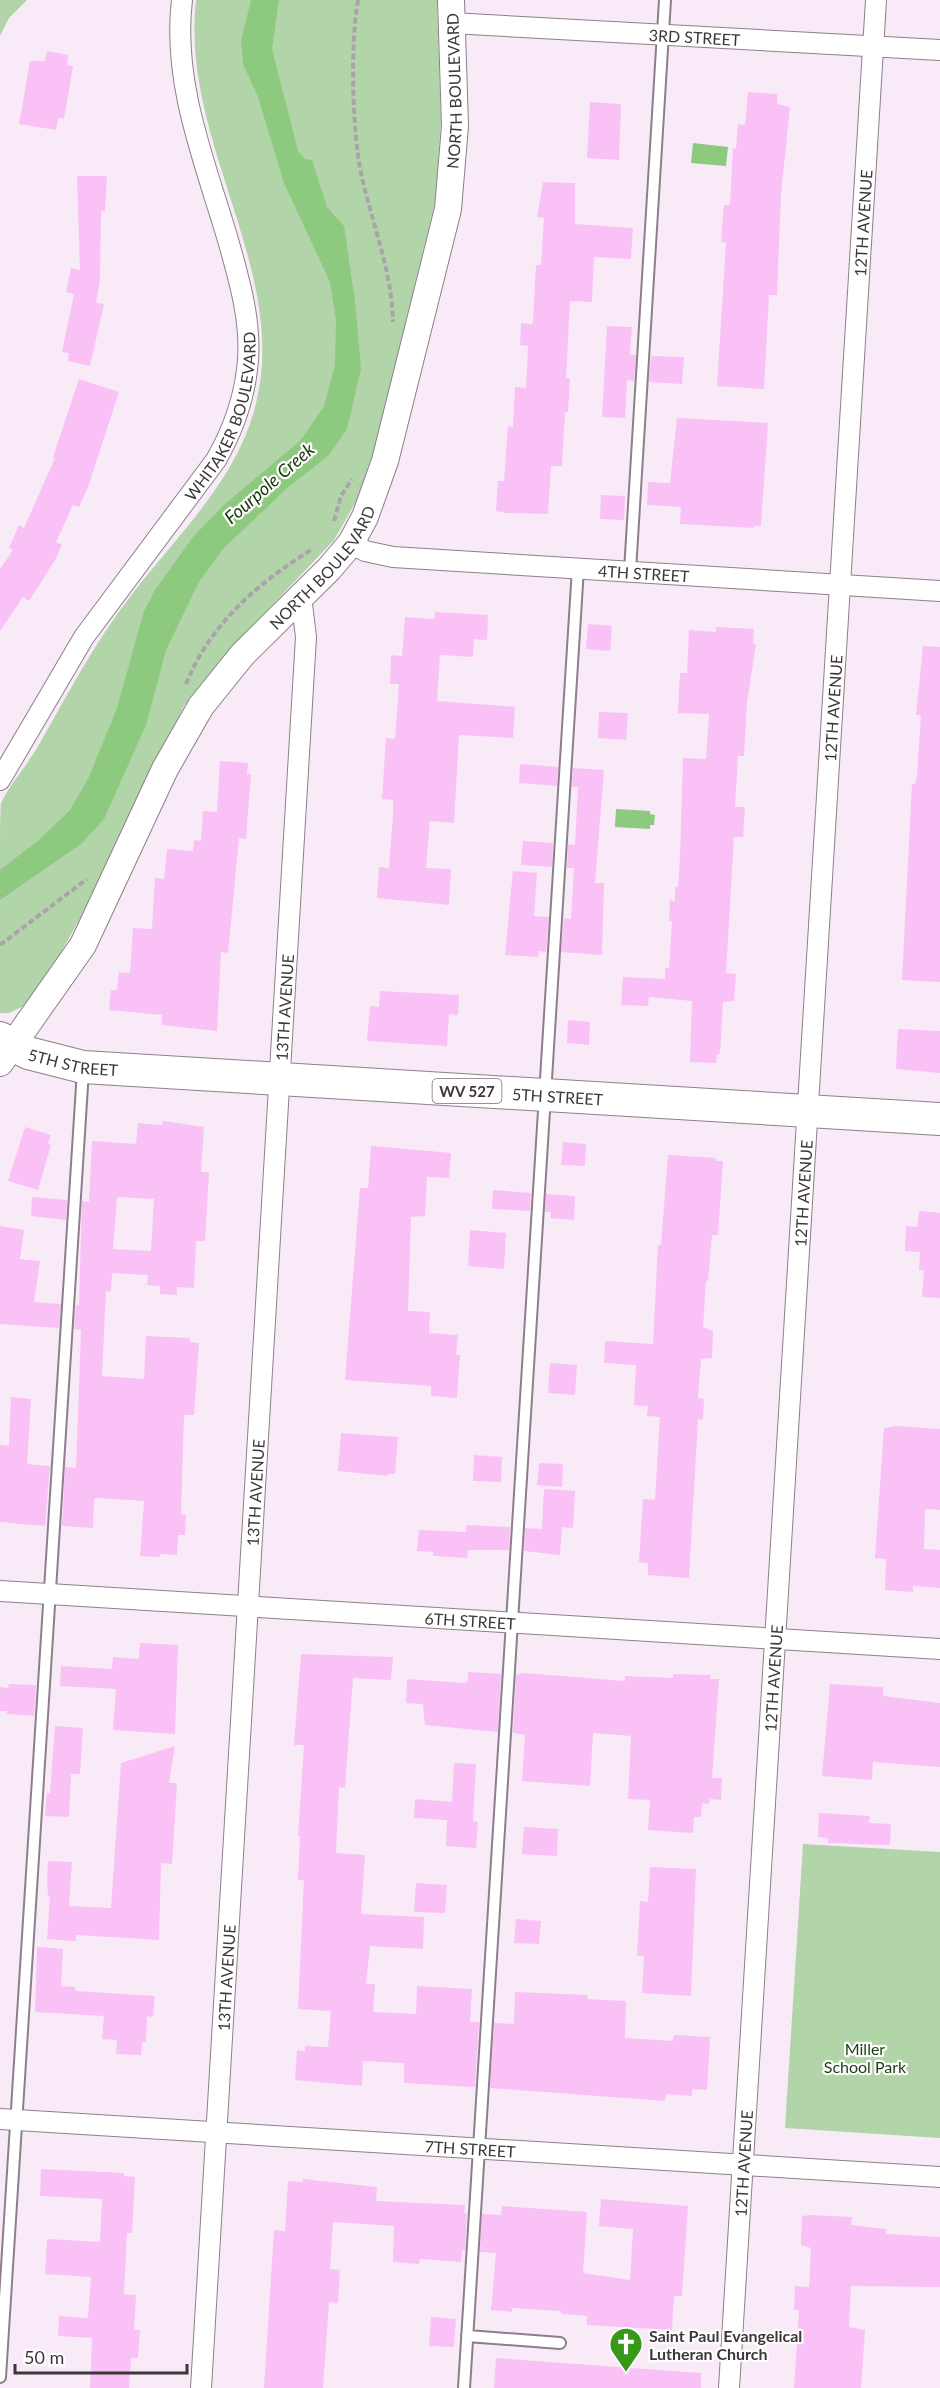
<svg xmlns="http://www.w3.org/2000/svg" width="940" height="2388" font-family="Lato,sans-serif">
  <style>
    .green { fill: #b1d5a8 }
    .water { fill: #8dc97f }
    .building { fill: #f9c1f6; fill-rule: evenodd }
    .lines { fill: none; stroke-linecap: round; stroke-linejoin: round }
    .service-casing { stroke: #8b808a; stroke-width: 14 }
    .minor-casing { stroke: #8b808a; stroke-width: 22 }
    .tertiary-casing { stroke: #8b808a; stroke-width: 28 }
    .primary-casing { stroke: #8b808a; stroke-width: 34 }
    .path { stroke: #aca2ab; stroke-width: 4; stroke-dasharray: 6 3; stroke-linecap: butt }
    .service { stroke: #fff; stroke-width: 10 }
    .minor { stroke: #fff; stroke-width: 20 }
    .tertiary { stroke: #fff; stroke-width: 26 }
    .primary { stroke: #fff; stroke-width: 32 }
    .labels { text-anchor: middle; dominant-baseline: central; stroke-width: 4.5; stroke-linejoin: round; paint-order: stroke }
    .shield { fill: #fffcfe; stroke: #767276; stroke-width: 1.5 }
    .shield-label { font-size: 15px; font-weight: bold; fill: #3c373b }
    .street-label { font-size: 16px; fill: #3c373b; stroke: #fffcfe }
    .park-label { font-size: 16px; fill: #173e0d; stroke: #fffcfe }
    .poi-label { font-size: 16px; font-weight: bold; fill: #3c373b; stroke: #fffcfe; text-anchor: start }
    .water-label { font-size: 18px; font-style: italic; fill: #103805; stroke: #fffcfe }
  </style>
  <rect width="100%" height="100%" fill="#f8ebf7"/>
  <path class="green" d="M0 0H27L9 18 0 36Z
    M196 0H437L441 121 435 203 374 450 357 500 334 540 228 652 184 706 87 906 54 965 24 1006 9 1013H0C0 959 0 906 0 852 0 839 0 815 1 803 9 786 27 765 37 748 68 694 95 641 133 593 180 532 240 477 257 399 287 267 180 139 196 0Z
    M803 1844 940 1852V2138L785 2128Z"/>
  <path class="water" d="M251 0H279L272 49 298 151 305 159 312 160 327 207 344 226 355 301 361 369 347 429 329 455 286 489 223 549 199 582 166 650 146 725 104 819 81 844 0 900V870L39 840 70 810 89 777 117 708 144 611 155 590 193 537 225 504 301 440 324 406 335 365 336 320 330 282 284 183 258 97 243 64 241 41Z
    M693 143 728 147 726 166 691 163Z
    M616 809 650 811V814L655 815 654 825H650V829L615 827Z"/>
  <path class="building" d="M47 51 68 55 67 65 73 66 64 119 58 118 56 130 19 124 30 61H45Z
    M748 92 777 94V104L790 107 781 194 777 295H769L764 389 717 386 726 243 721 242 724 205H730L733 148 736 149 738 124 745 125Z
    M590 102 621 104 619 160 587 158Z
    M77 176H107L105 211H101L100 280 96 303 104 304 90 366 68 361 69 353 62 352 74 294 66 292 71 268 80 270Z
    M543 182 575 183V224L633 228 631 259 594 257 592 302 570 301 566 378 570 379 568 412H565L562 466H551L548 514 506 513 496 511 498 481H504L508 426 513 427 515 387 526 388 528 346 520 345 521 323 532 324 533 321 536 265H541L544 218 537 217Z
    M607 326 632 327 630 355H636L634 381 627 380 625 418 602 417Z
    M651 356 684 357 682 384 649 382Z
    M79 379 119 392 88 487 79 507 73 505 56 542 62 545 55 560 29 601 23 597 0 631V569L13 550 9 548 19 525 24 528 55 458 53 457Z
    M677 418 768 423 761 526H754V528L680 524 681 507 647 505 648 482 670 483Z
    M601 495 625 496 624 520 600 519Z
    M435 612 488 615 487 640 474 639 473 657 440 655 437 701 515 707 513 738 459 735 454 823 430 821 426 868 451 869 449 905 377 898 379 867 389 868 393 814V800L382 799 386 738 395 739 399 684H390L391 655 402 656 405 617 434 619Z
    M588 624 612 626 610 651 586 649Z
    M716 627 754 629 753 644H756L747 702 744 756H738L735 807H745L743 837H734L726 973 736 974 734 1001 723 1002 720 1054H717L716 1063 690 1062 692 1001 649 997 648 1006 621 1005 623 977 665 979V968H669L672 921H669L670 900 675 901V887H678L680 857 683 758 706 759 709 714 678 713 680 673H687L689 630 716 632Z
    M923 646 940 647V982L902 980 912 784H915L917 775 921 715H916Z
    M599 712 628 713 626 740 598 738Z
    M220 761 248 763 247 774H251L246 839 239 838 228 953 221 952 217 1031 162 1025V1015L109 1010 111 990H117L119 972 130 973 133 928 152 929 155 878 164 879 167 849 193 851 194 840 201 841 203 811 217 812Z
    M520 764 558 767 557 786 519 783Z
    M573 768 604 770 595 883H604L602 955 561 952 564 918 571 919 574 868H567L568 844 575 845 578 787H572Z
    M523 841 553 843 552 867 521 865Z
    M513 871 537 873 534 916 549 917 546 952 539 951 538 957 505 955Z
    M380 991 459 995 458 1015 449 1014 447 1046 367 1041 370 1006 379 1007Z
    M568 1020 590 1022 589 1045 567 1043Z
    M898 1029 940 1031V1073L896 1069Z
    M163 1121 204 1127 201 1172H209L205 1241H196L194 1288 177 1287V1295L160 1294V1286L147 1285 148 1275 112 1273 111 1292 106 1291 102 1376 144 1379 146 1336 190 1338V1342L199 1343 194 1415H184L181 1514 186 1515 185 1535H178L177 1555 160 1554V1557L140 1556 144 1501 97 1498 94 1499 93 1528 62 1526 65 1467 76 1468 81 1330 74 1329 76 1305H79L82 1201 89 1202 92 1141 136 1144 138 1123 162 1125ZM117 1197 154 1199 151 1251 113 1249Z
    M25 1127 51 1135 48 1144 51 1145 38 1190 8 1181Z
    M563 1142 586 1144 585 1166 561 1165Z
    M371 1146 451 1153 449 1178 427 1177 425 1216 411 1217 408 1311 430 1312 429 1333 458 1335 456 1355H460L457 1398 431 1396V1386L345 1380 360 1188H368Z
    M668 1155 716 1158V1161H723L718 1235H712L708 1281H706L703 1327 713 1331 712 1358 701 1359 698 1398 704 1399 703 1420 698 1419 689 1578 648 1575V1563L639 1562 643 1499 655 1500 660 1417 647 1416 648 1406 634 1405 636 1365 604 1363 605 1341 653 1344 658 1245H661Z
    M493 1190 531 1193 530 1211 492 1209Z
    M546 1194 575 1196 574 1220 550 1218 551 1212H545Z
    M32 1197 67 1200 66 1220 31 1216Z
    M919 1211 940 1213V1298L922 1297 924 1270H919L920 1252 905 1251 906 1226 917 1227Z
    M0 1226 24 1230 20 1259 40 1261 34 1302 61 1304 59 1328 0 1324Z
    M470 1230 506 1233 504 1269 468 1266Z
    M550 1363 577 1365 575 1395 548 1393Z
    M11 1397 31 1399 27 1464 50 1466 45 1526 0 1522V1445L9 1446Z
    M895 1426 940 1429V1510L925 1509 924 1549 940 1550V1588L913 1586V1592L885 1590 886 1559 875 1558 884 1428Z
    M341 1433 398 1437 395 1474H388V1476L338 1471Z
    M474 1455 502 1457 501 1482 473 1481Z
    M539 1463 563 1464 562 1487 537 1485Z
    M544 1489 575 1491 573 1528 562 1527 560 1555 524 1551 525 1528 542 1529Z
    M466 1525 510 1527 509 1550H468L467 1558 433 1556V1552L417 1551 419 1530 466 1532Z
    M140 1643 178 1645 175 1734 113 1730 116 1689 60 1686 61 1666 112 1669 113 1657 139 1659Z
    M301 1654 393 1657 391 1680 353 1678 345 1788 339 1787 336 1853 365 1855 361 1914 424 1917 423 1949 370 1946 366 1984H375L373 2012 416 2014 417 1986 472 1989 470 2022H479L475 2087 404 2083V2063L363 2061 362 2086 295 2080 297 2050 305 2051V2046L328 2047 331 2011 298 2009 304 1880H298L300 1836H298L304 1745H294Z
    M468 1672 501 1674 498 1732 425 1725 423 1704 406 1703 407 1679 465 1683 468 1681Z
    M523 1673 625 1681V1676L673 1678V1674L711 1675 710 1679H719L712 1778H722L721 1800 710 1799 709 1804 702 1803 701 1817H694L693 1833 648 1830 650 1800 628 1799 631 1736 593 1733 590 1786 522 1781 525 1735 513 1733 516 1675Z
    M9 1684 36 1685 34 1716 7 1714V1711H0V1687L8 1688Z
    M830 1684 883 1687V1696L940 1703V1767L873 1762 872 1780 822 1776Z
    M55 1726 83 1728 80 1774H71L69 1817 45 1816 47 1793H50Z
    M175 1746 169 1783H177L172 1864 161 1863 159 1940 76 1935V1941L47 1939 50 1896H48L47 1880 48 1861 72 1862 69 1906 111 1908 121 1763Z
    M454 1763 476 1764 473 1821 478 1822 476 1848 446 1846 447 1820 414 1818 415 1799 452 1802Z
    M819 1813 870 1816 869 1823 891 1824 890 1845 828 1843V1838L818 1837Z
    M524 1827 558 1829 557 1856 522 1854Z
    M650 1867 696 1869 691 1996 642 1993 644 1956H637L640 1901 648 1902Z
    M416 1883 447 1885 445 1913 414 1912Z
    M516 1919 541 1921 539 1944 514 1943Z
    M37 1947 63 1949 61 1986 75 1987V1991L155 1996 153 2017 147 2016 146 2042H142L141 2055 116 2054 117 2040 102 2039 104 2016 35 2012Z
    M515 1992 588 1995 587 1999 626 2001 625 2038 673 2041 674 2035 710 2037 707 2090 692 2089V2096L666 2094 665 2101 490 2088 494 2023 514 2024Z
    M41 2169 124 2173V2176L135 2177 132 2233H127L124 2294 136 2295 134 2330H140L138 2358H131L129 2388H90L92 2338 58 2336 59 2316 88 2318 91 2277 45 2274 47 2239 100 2242 102 2199 40 2196Z
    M303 2179 377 2187 376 2201 465 2205 464 2213H467L465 2250H462L461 2262 420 2259 419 2264 393 2262 394 2226 333 2222 330 2269 340 2270 338 2303 329 2302 323 2388H264L274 2230 285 2231 288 2181 303 2182Z
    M601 2199 688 2206 682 2296H674L672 2330 587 2325V2316L561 2314V2311L512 2308V2312L491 2310 496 2253 480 2252 482 2214 501 2215 502 2206 587 2212 583 2273 630 2280 633 2229 599 2226Z
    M811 2215 852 2217 851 2225 886 2229V2234L940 2237V2287L851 2286 849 2327 865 2330 861 2388H794L799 2310H794L795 2286 809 2287 811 2248 801 2245 802 2216Z
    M431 2317 456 2319 454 2347 429 2346Z
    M496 2358 701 2373V2388H494Z"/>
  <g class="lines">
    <g class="service-casing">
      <path id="service" d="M630 571 665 0
        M467 2336 560 2343
        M0 2377 83 1070
        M464 2388 578 568"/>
    </g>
    <g class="minor-casing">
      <g id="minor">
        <path id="s1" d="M451 23 940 50"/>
        <path id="s2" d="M351 543 365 551 393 557 940 591"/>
        <path id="s3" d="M0 780 84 637 216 460C232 432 243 403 247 370 253 327 240 282 228 240 205 162 172 83 182 0"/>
        <path id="s4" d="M0 1591 940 1649"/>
        <path id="s5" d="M0 2119 940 2177"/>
        <path id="s6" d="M201 2388 306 637 301 596"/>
        <path id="s7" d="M729 2388 876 0"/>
      </g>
    </g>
    <g class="tertiary-casing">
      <g id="tertiary">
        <path id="s8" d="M0 1063 83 945 165 769 201 706 243 654 329 569 351 543 365 517 385 461 448 209 455 126 451 0"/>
      </g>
    </g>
    <g class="primary-casing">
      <g id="primary">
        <path id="s9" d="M0 1038 28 1053 83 1067 940 1119"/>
      </g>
    </g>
    <path class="path" d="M358 0C350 47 352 132 362 178 373 226 392 272 393 322
      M334 521 341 496 352 479
      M186 684C210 624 258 583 311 550
      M0 945 87 879"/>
    <use href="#service" class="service"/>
    <use href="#minor" class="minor"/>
    <use href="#tertiary" class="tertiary"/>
    <use href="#primary" class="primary"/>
  </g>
  <defs>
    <g id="church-pin" transform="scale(1.725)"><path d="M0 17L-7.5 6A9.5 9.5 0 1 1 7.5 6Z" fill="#38981a" stroke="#fffcfe"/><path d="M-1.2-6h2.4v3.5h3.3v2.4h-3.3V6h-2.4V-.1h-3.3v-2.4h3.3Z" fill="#fff"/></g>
  </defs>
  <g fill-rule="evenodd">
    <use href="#church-pin" x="626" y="2344"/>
  </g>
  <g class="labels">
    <rect class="shield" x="432.5" y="1079" width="69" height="24" rx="4.5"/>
    <g class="shield-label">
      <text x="467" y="1091">WV 527</text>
    </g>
    <g class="street-label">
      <text stroke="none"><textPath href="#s1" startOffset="244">3RD STREET</textPath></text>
      <text stroke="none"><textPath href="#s8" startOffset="1100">NORTH BOULEVARD</textPath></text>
      <text stroke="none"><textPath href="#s7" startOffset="2169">12TH AVENUE</textPath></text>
      <text stroke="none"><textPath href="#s3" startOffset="430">WHITAKER BOULEVARD</textPath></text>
      <text stroke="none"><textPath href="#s8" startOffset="596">NORTH BOULEVARD</textPath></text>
      <text stroke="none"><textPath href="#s2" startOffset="296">4TH STREET</textPath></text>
      <text stroke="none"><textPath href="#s7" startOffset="1683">12TH AVENUE</textPath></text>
      <text stroke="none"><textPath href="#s6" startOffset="1383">13TH AVENUE</textPath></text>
      <text stroke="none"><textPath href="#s9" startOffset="78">5TH STREET</textPath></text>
      <text stroke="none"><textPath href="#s9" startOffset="564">5TH STREET</textPath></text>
      <text stroke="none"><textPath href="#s7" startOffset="1197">12TH AVENUE</textPath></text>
      <text stroke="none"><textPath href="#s6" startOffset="897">13TH AVENUE</textPath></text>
      <text stroke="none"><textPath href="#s4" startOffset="471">6TH STREET</textPath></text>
      <text stroke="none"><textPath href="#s7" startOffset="711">12TH AVENUE</textPath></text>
      <text stroke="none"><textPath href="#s6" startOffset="411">13TH AVENUE</textPath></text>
      <text stroke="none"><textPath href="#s5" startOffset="471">7TH STREET</textPath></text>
      <text stroke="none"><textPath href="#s7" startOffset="225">12TH AVENUE</textPath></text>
    </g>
    <g class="park-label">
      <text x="865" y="2048">Miller<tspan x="865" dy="18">School Park</tspan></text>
    </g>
    <g class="poi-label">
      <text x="649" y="2335">Saint Paul Evangelical<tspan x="649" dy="18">Lutheran Church</tspan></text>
    </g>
    <g class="water-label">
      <text transform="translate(269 483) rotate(-41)">Fourpole Creek</text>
    </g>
  </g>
  <path d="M15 2364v9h172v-9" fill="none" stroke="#3c373b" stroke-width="3"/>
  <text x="24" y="2364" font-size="18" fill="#3c373b" stroke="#fffcfe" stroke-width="4.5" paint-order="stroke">50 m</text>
</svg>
